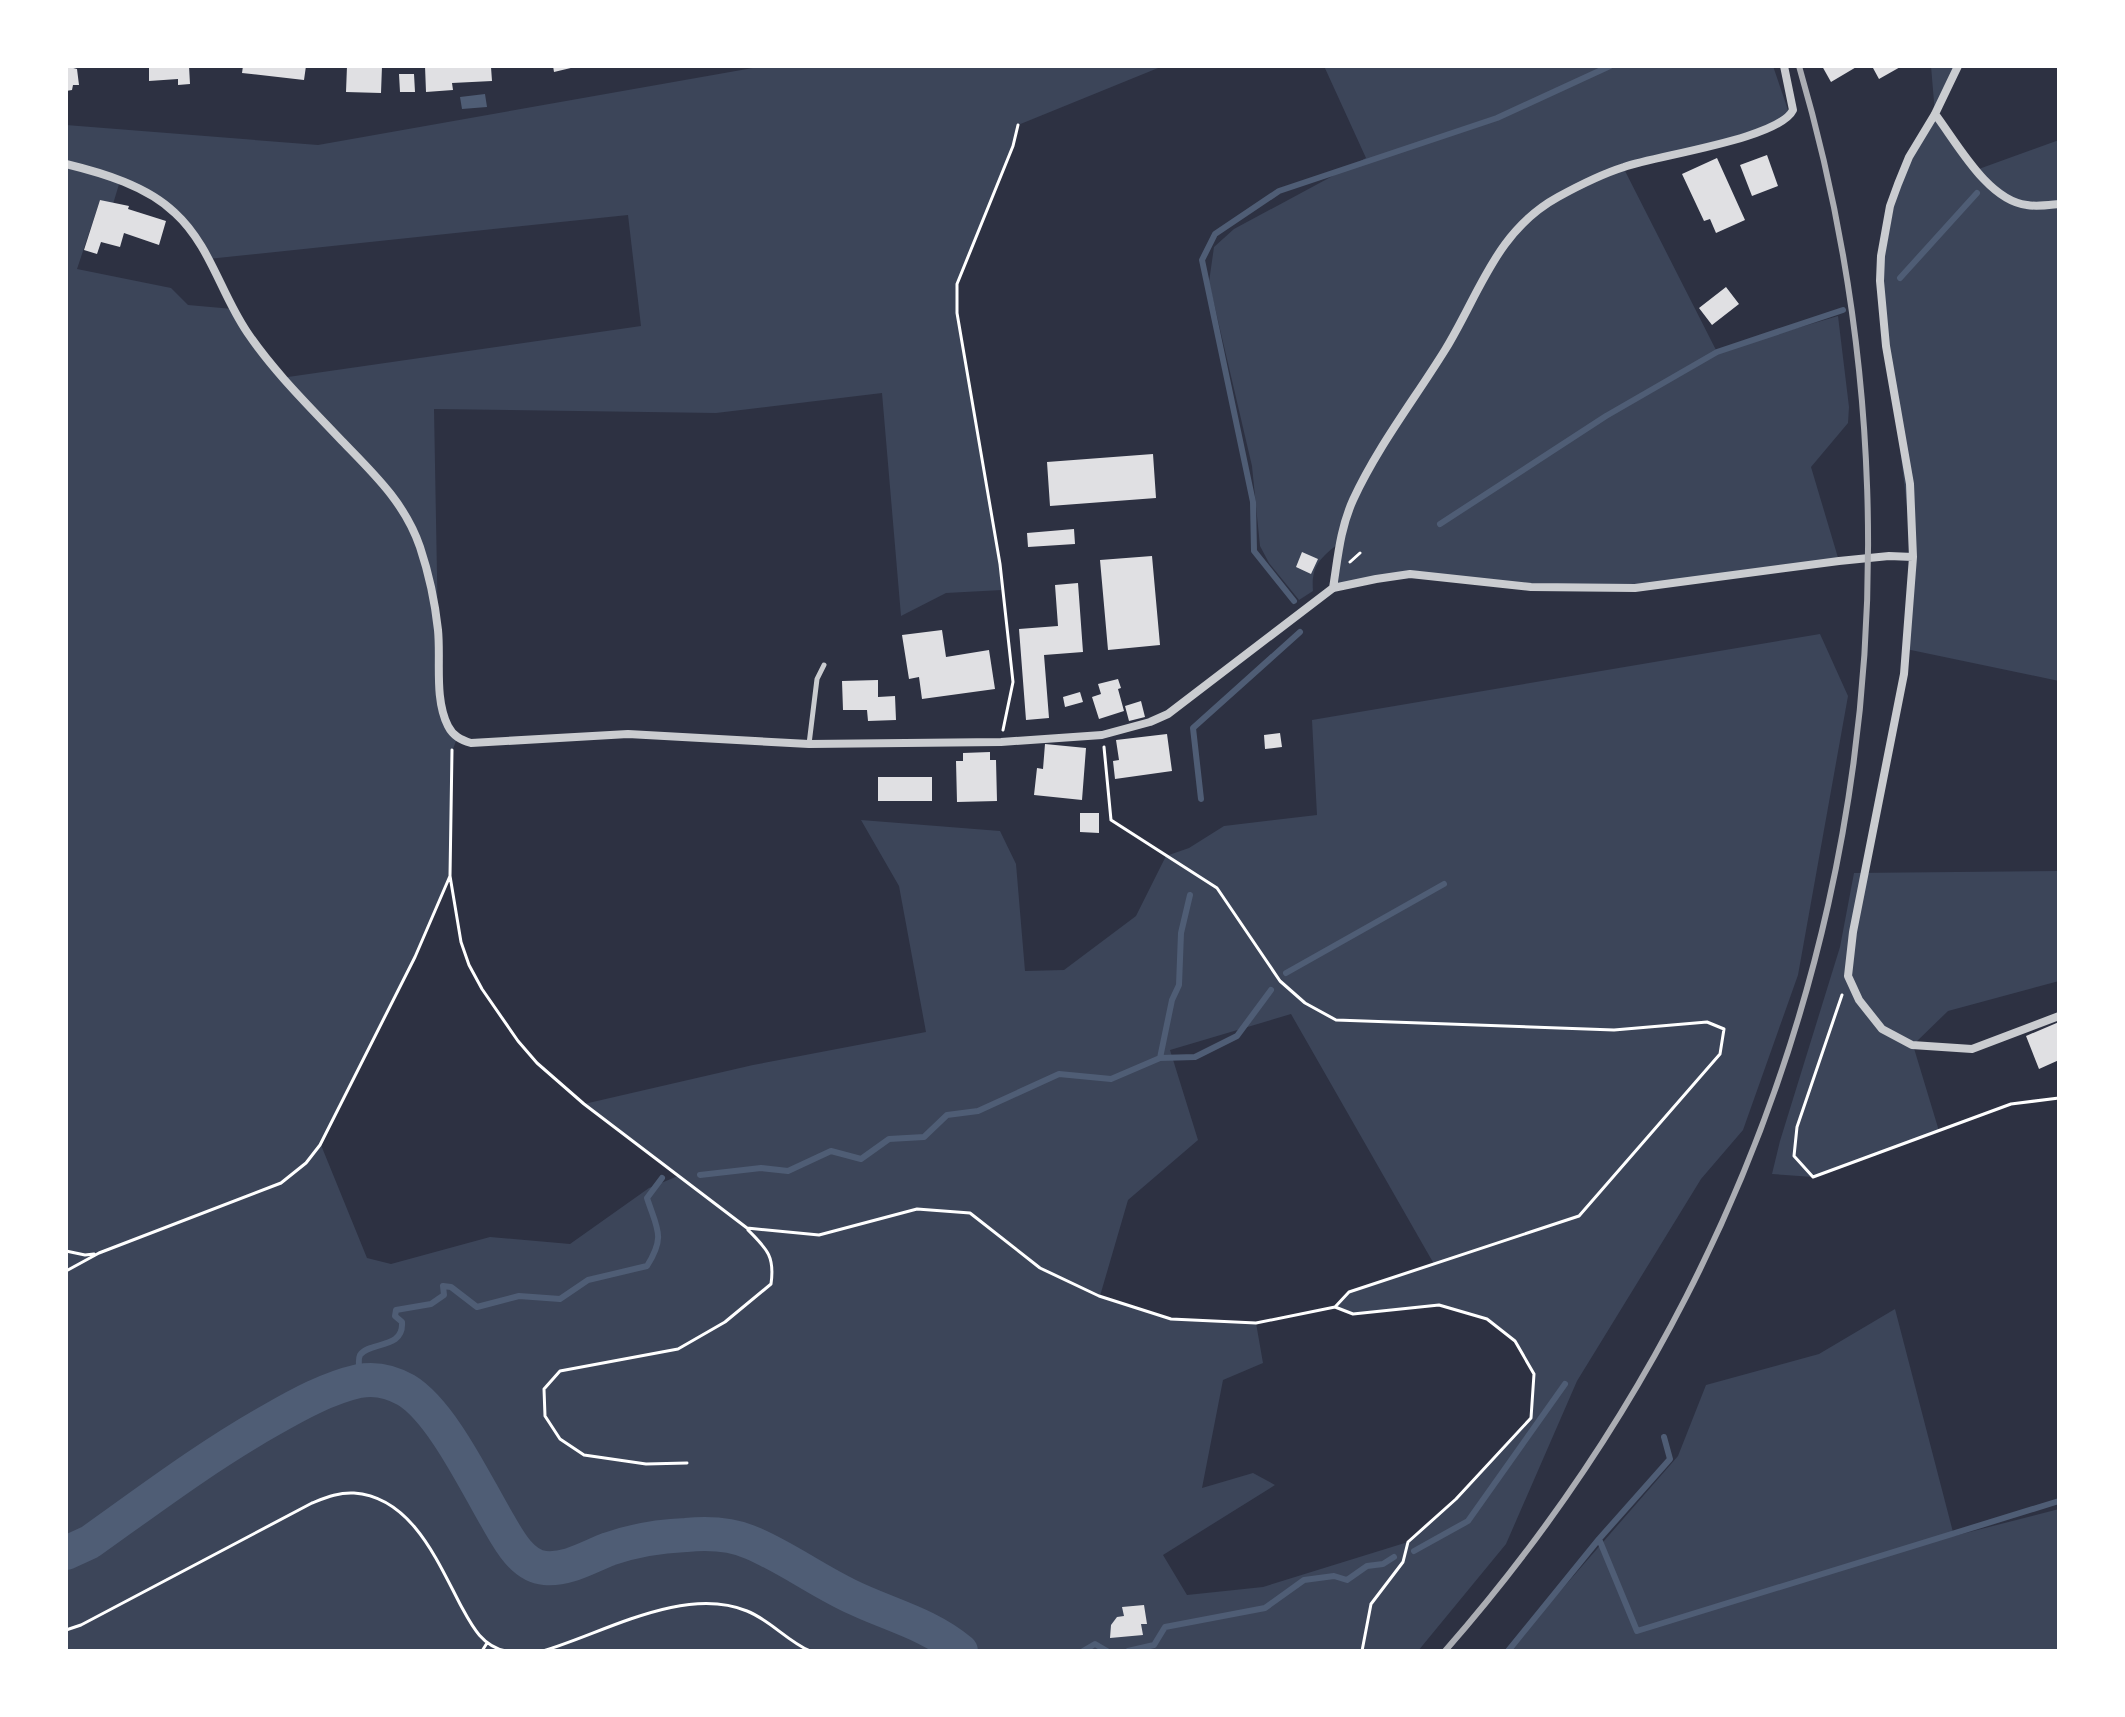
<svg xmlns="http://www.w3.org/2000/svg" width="2125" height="1717" font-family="'Asap Condensed',sans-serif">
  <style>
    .green { fill: #3c4559; fill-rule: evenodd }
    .water { fill: #4f5d75 }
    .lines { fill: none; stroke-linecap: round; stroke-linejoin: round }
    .stream { stroke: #4f5d75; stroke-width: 6 }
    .river { stroke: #4f5d75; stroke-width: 34 }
    .building { fill: #e0e0e3 }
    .path { stroke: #fff; stroke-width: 3 }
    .service { stroke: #caccd0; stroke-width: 5 }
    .minor { stroke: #caccd0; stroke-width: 8 }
    .rail { stroke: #abadb3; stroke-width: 6 }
  </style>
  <rect width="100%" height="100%" fill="#2d3142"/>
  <path class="green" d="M764 66H1163L1018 125 1013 146 957 284V313L1000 564 1002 590 946 593 901 616 882 393 716 413 434 409 438 630 443 711 457 738 451 755 450 876 415 957 321 1145 367 1258 391 1264 490 1237 570 1244 649 1188 678 1176 584 1104 753 1065 926 1032 899 886 861 820 1000 831 1016 864 1025 971 1064 970 1136 916 1166 856 1189 848 1224 826 1317 815 1312 720 1820 634 1848 696 1798 975 1743 1130 1701 1179 1577 1381 1506 1544 1418 1651H66V125L318 145ZM120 181 175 212 208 259 628 215 641 326 281 378 233 309 188 305 171 288 77 269 100 200 113 204ZM1291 1014 1434 1264 1349 1292 1335 1307 1353 1314 1439 1305 1487 1319 1515 1341 1534 1374 1531 1418 1456 1499 1408 1542 1263 1587 1187 1595 1163 1555 1275 1485 1253 1473 1202 1488 1223 1380 1263 1363 1256 1323 1171 1319 1100 1296 1128 1200 1198 1140 1170 1050Z
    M1324 66H1773L1790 116 1779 124 1623 167 1717 352 1838 316 1849 407 1848 423 1811 467 1839 561 1635 588 1531 587 1410 574 1333 588 1338 544C1319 559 1311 567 1313 591L1299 600 1269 563 1260 546 1252 466 1209 282 1214 247 1234 229 1366 158Z
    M1931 66H1958L1936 114 1976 170 2059 140V681L1906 649 1913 557 1880 281 1898 184 1935 114Z
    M2059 871V981L1948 1011 1913 1045 1939 1131 1813 1177 1772 1174 1780 1141 1840 947 1854 873Z
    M1895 1309 1954 1536 2059 1509V1651H1508L1678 1456 1706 1385 1819 1354Z"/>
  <path class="water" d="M485 94 487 107 462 109 460 97Z"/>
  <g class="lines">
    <path class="stream" d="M1900 278 1977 193
      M1440 524 1606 416 1717 352 1843 310
      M1294 601 1254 551 1253 502 1202 260 1215 234 1279 191 1497 118 1610 66
      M1201 799 1193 728 1300 632
      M1286 973 1444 884
      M1160 1058 1195 1057 1237 1036 1271 990
      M700 1175 761 1168 788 1171 831 1151 861 1159 889 1139 924 1137 947 1115 978 1111 1059 1074 1111 1079 1160 1058 1172 1000 1179 985 1181 933 1190 895
      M361 1380C360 1373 357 1361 360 1355 369 1341 404 1350 402 1322L395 1316 396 1310 431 1304 444 1295 443 1286 451 1287 477 1307 519 1296 560 1299 588 1280 647 1266C666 1236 657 1229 647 1198L662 1178
      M1599 1539 1637 1631 2059 1501
      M1414 1551 1468 1521 1565 1384
      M1083 1651 1095 1644 1107 1651
      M1128 1651 1154 1645 1165 1627 1265 1608 1304 1580 1334 1576 1347 1580 1367 1566 1383 1564 1394 1557
      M1508 1651 1599 1539 1670 1459 1664 1437"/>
    <path class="river" d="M66 1553 90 1542C149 1500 207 1456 271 1420 299 1404 328 1388 359 1381 375 1378 392 1382 406 1390 441 1411 475 1482 496 1518 507 1537 521 1566 545 1568 568 1570 588 1557 609 1549 632 1541 661 1536 686 1535 707 1533 732 1534 752 1543 785 1557 815 1579 848 1595 886 1614 928 1623 961 1651"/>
  </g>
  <path class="building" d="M66 66 77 69 79 85H73L72 90 66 91Z
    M149 66H189L190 84 178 85V79L149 81Z
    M243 66H306L304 80 242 73Z
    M347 66H382L381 93 346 92Z
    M425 66 491 67 492 81 452 83 453 90 426 92Z
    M553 66H575V67L554 72Z
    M1822 66H1858L1831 82Z
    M1876 66H1902L1879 79 1873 68Z
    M399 74H414L415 92H400Z
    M1767 155 1778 186 1752 196 1740 165Z
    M1717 158 1745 220 1716 233 1710 219 1704 221 1682 174Z
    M100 200 129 206 128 209 166 221 159 245 124 233 120 247 101 242 97 254 84 250Z
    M1726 287 1739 304 1712 325 1699 308Z
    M1153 454 1156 498 1050 506 1047 462Z
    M1074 529 1075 544 1028 547 1027 533Z
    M1302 552 1318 559 1311 574 1296 567Z
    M1152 556 1160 645 1108 650 1100 560Z
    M1078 583 1083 652 1044 655 1049 718 1026 720 1019 629 1058 626 1055 585Z
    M942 630 946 657 989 650 995 689 922 699 919 677 909 679 902 635Z
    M1118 679 1121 688 1118 689 1124 711 1099 719 1092 697 1101 694 1098 684Z
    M878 680V697L895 696 896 720 868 721 867 710H843L842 681Z
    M1080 692 1083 702 1065 707 1063 697Z
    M1141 701 1145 717 1129 721 1125 706Z
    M1280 733 1282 747 1265 749 1264 735Z
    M1167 734 1172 771 1115 779 1113 761 1119 760 1116 740Z
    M1045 744 1086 748 1082 800 1034 795 1037 768 1043 769Z
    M990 752V760H996L997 801 957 802 956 761H963V753Z
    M878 777H932V801H878Z
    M1080 813H1099V833L1080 832Z
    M2059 1022V1060L2039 1069 2026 1036Z
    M1144 1605 1147 1624H1141L1143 1635 1110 1638 1111 1625 1117 1617 1124 1616 1122 1607Z"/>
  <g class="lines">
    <path class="path" d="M1350 562 1360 553
      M1003 730 1013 682 1000 564 957 313V284L1013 146 1018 125
      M1104 747 1111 820 1217 888 1280 981 1305 1003 1336 1020 1614 1030 1707 1022 1724 1029 1720 1054 1579 1216 1349 1292 1335 1307
      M450 876 461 942 469 965 482 989 518 1041 537 1063 584 1104 747 1228 819 1235 917 1209 970 1213 1040 1268 1099 1296 1171 1319 1256 1323 1335 1307 1353 1314 1439 1305 1487 1319 1515 1341 1534 1374 1531 1418 1456 1499 1408 1542 1403 1562 1371 1604 1362 1651
      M1842 995 1797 1127 1794 1156 1813 1177 2011 1104 2059 1098
      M66 1251 85 1255 94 1254
      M66 1271 99 1253 281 1183 306 1163 320 1145 415 957 450 876 452 750
      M687 1463 646 1464 584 1455 560 1439 545 1416 544 1389 560 1371 678 1349 725 1322 771 1284C775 1256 767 1249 748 1230
      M66 1630 81 1625 312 1503C325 1498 339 1492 354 1493 411 1497 437 1560 460 1604 471 1624 481 1646 506 1651
      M482 1651 487 1643
      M543 1651C604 1633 684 1585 747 1611 770 1620 787 1641 810 1651"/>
    <path class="service" d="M809 744 817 679 824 665"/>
    <path class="minor" d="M1958 66 1935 114 1909 157 1898 184 1890 206 1881 256 1880 281 1886 346 1910 484 1913 557 1904 674 1853 932 1848 976 1859 1000 1882 1029 1912 1045 1972 1049 2059 1016
      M1935 114C1957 143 1988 201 2027 205 2037 207 2049 205 2059 204
      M66 164C103 173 147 186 175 213 210 245 221 294 247 332 274 372 309 406 342 441 374 474 405 503 420 547 429 574 435 602 438 630 441 660 434 698 448 726 453 736 461 740 471 743L628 734 809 744 1001 742 1102 735 1150 722 1168 714 1333 588 1376 579 1410 574 1531 587 1635 588 1839 561 1889 556 1913 557
      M1333 588C1338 557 1340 529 1353 500 1378 446 1414 400 1445 350 1480 293 1496 231 1558 197 1578 186 1602 174 1624 167 1658 155 1779 139 1793 110L1784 66"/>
    <path class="rail" d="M1445 1651C1831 1211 1963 628 1799 66"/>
  </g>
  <rect width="2125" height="1717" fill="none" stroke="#ffffff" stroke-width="136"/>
</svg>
